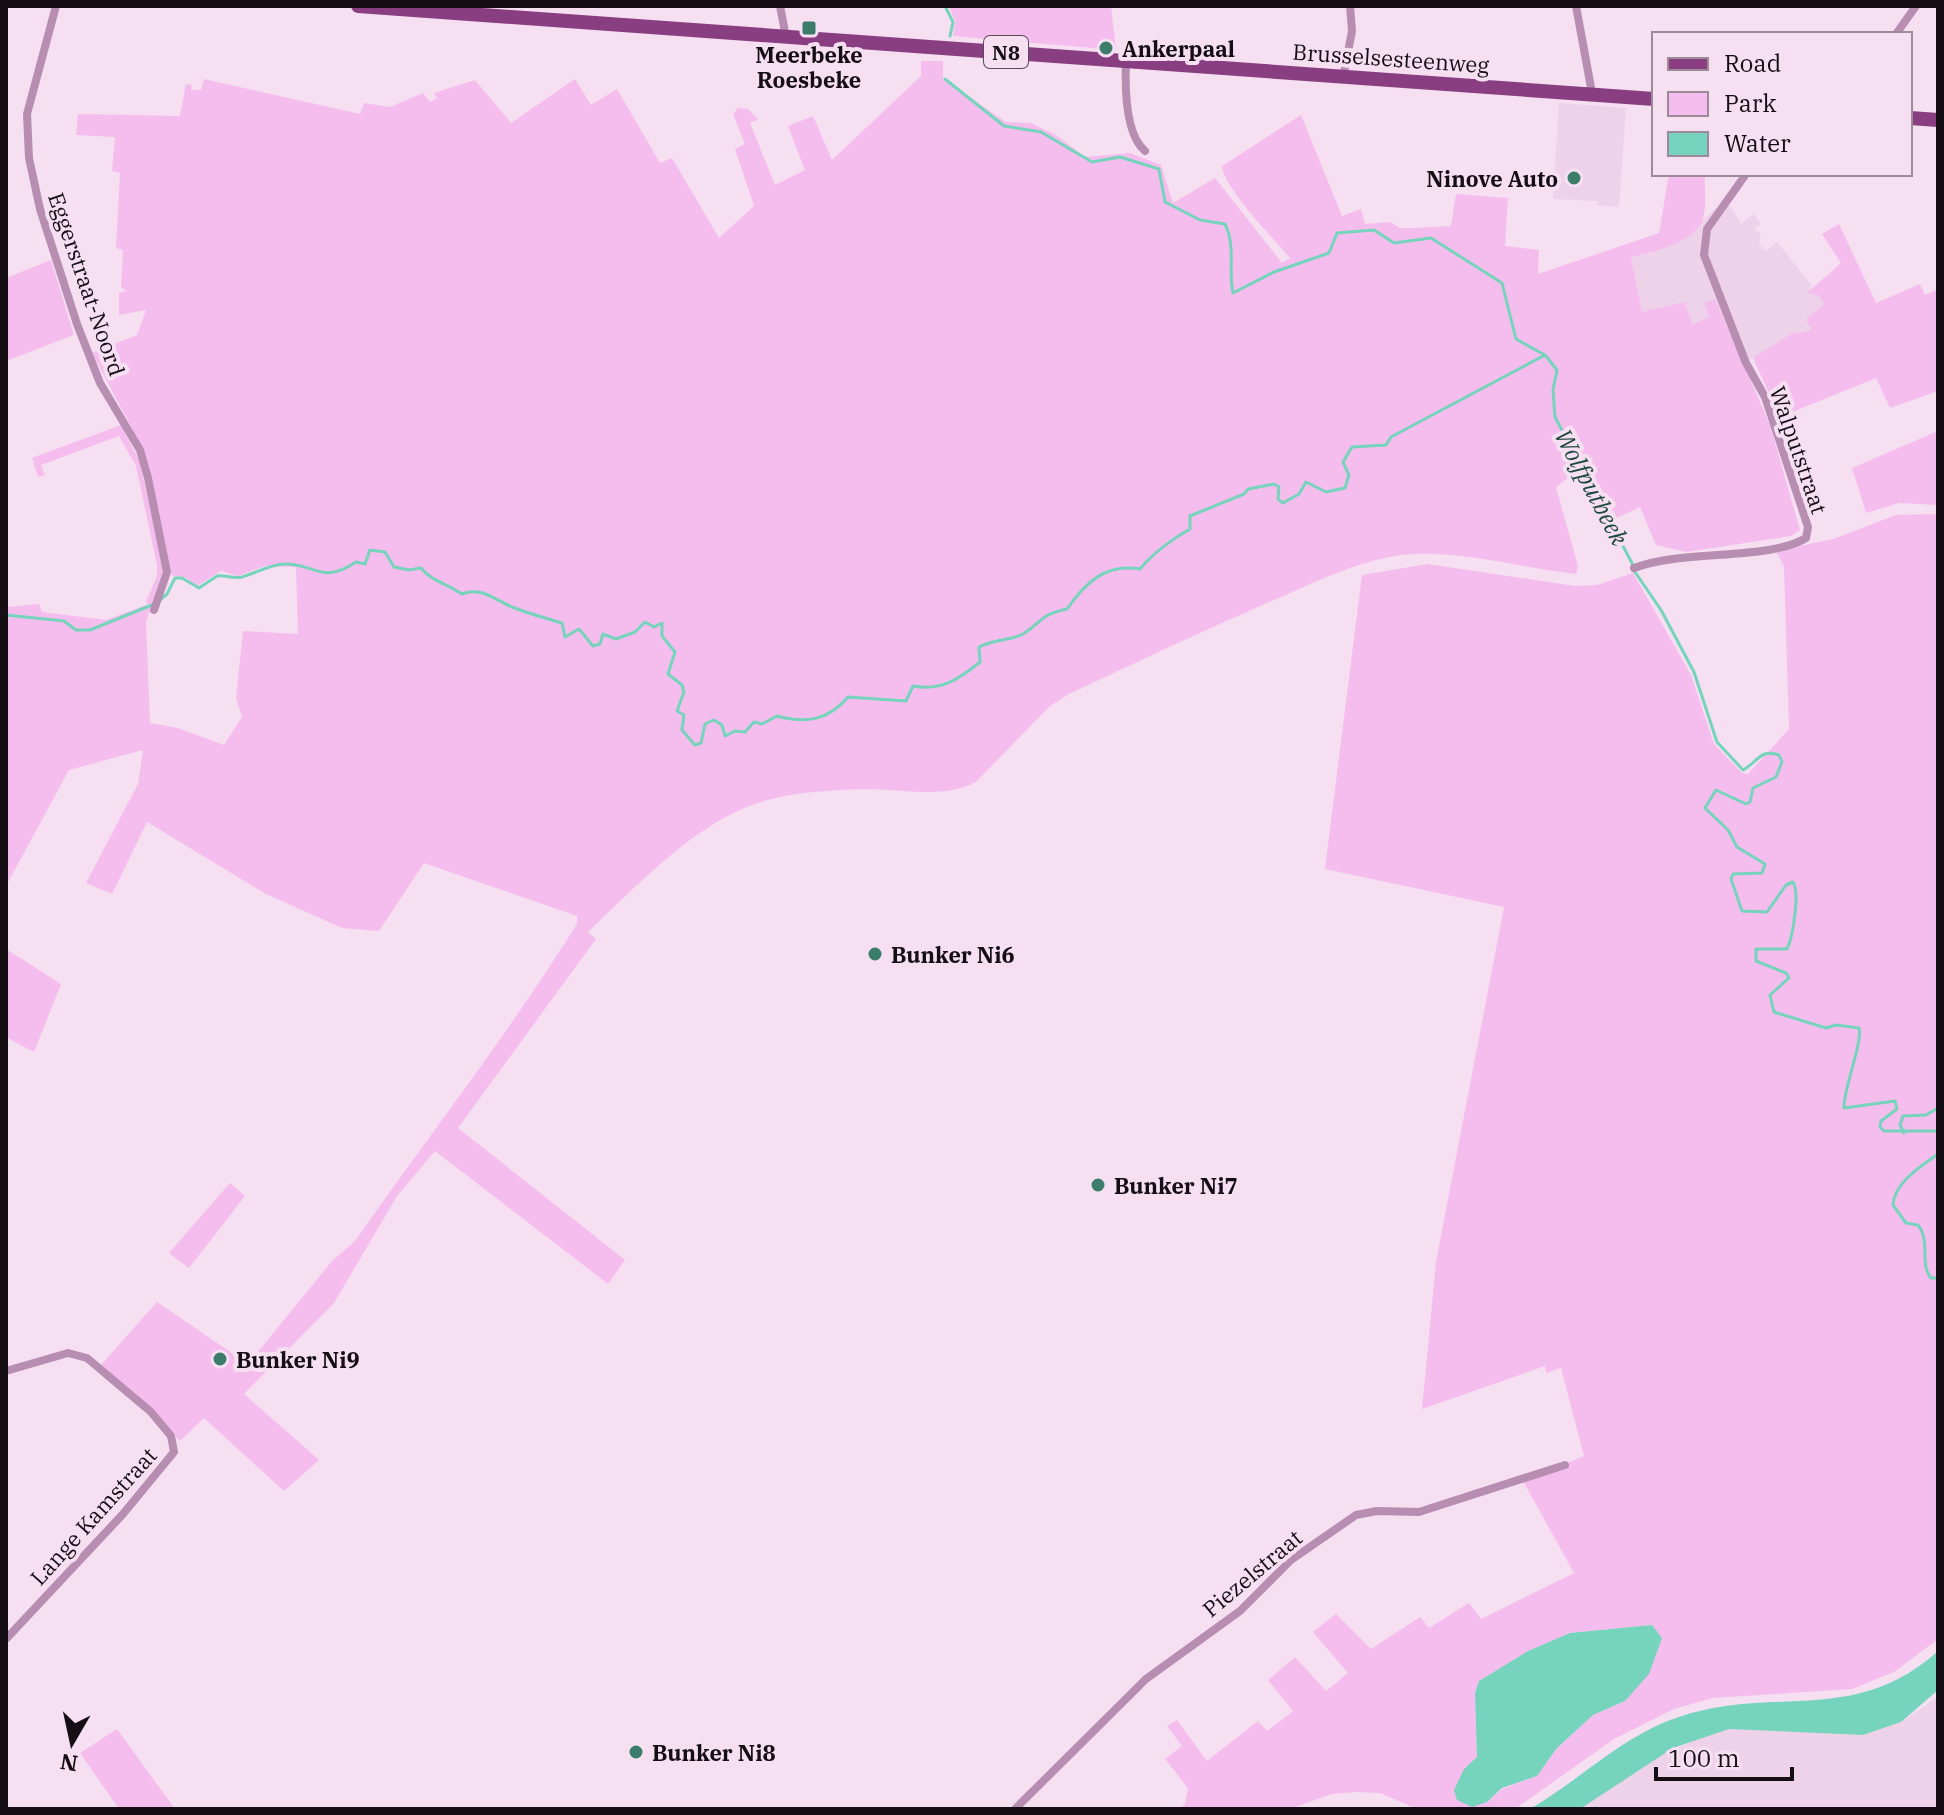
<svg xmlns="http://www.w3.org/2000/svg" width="1944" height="1815" font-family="'IBM Plex Serif',serif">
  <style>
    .built { fill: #eed2e9 }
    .green { fill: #f5bded; fill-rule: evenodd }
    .water { fill: #75d4bb }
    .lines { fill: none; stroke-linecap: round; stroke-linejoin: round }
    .stream { stroke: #75d4bb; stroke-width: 3 }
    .street { stroke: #b78db1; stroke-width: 8 }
    .primary { stroke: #893e82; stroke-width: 14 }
    .poi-dot { fill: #3b7c6b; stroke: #f5dff1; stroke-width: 3 }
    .labels { text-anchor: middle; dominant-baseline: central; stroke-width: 8; stroke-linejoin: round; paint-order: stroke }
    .shield { fill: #f5dff1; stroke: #584d56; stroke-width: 2 }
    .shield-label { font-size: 20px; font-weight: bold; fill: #150e14 }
    .poi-label { font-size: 22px; font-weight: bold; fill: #150e14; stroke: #f5dff1; text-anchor: start }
    .street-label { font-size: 22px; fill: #150e14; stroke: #f5dff1 }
    .water-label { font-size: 24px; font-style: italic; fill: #1f493e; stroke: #f5dff1 }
  </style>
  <rect width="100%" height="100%" fill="#f5dff1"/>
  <path class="built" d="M1559 103 1626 108 1619 207 1598 205V201L1553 199Z
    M1728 203 1741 224 1754 214 1761 224 1754 229 1761 234 1759 244 1765 251 1777 242 1812 286 1808 293 1818 295 1824 304 1813 330 1742 363 1731 340 1709 317 1691 324 1656 310 1642 313 1631 256 1680 241 1716 208Z
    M1938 1697V1809H1580L1650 1761 1706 1735 1730 1729 1863 1735 1901 1722Z"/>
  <path class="green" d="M949 6H1111L1116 50 953 36 955 21Z
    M921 61H943V79L1006 122 1031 123 1056 135 1085 157 1130 153 1161 165 1173 203 1215 178 1282 263 1290 258C1275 240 1223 187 1222 166L1301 115 1342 216 1361 209 1365 224 1390 222 1400 228H1414L1451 226 1456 194 1508 198 1505 246 1539 250 1538 274 1659 233 1669 174H1705C1704 188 1707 206 1703 219 1696 243 1651 252 1631 257L1642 312 1685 302 1692 324 1709 317 1704 303 1715 299 1770 425 1800 530 1791 536 1686 552 1656 545 1640 507 1617 518 1605 496 1593 498 1583 475H1572L1556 487 1578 566 1576 574C1521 568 1470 552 1413 554 1365 557 1318 581 1274 600 1205 630 1137 662 1069 694L1050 706 976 782C942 800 898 788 861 789 824 791 787 792 752 805 693 826 633 889 588 932L596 939 458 1128 625 1260 608 1284 435 1151 397 1196 334 1303 244 1394 319 1460 284 1491 204 1418 180 1441 153 1410 101 1365 157 1302 248 1364 332 1261 355 1241C429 1135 509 1033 577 924V916L424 863 379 931 342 928 266 894 147 822 112 894 86 883 138 784 143 750 69 770 6 886V607L39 604 42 612 106 620 149 604 146 602 157 576V565L136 466 119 436 41 465 45 475 38 477 32 458 121 425 139 460 164 567 146 622 150 723 178 728 224 745 242 717 236 698 243 631 298 634 296 567 265 566 238 576 221 571 197 586 185 577 172 576 145 453 92 353 137 335 146 310 119 315V293L126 291 121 287 123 250 116 248 120 173 112 171 115 137 76 135 78 114 180 116 186 84 192 85 191 90H201L204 79 360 114 364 103 390 107 423 93 430 102 437 98 434 93 475 80 511 123 575 79 591 105 617 89 660 163 672 158 719 238 754 206 735 149 745 144 733 114 738 108 748 109 758 119 750 123 775 185 805 170 788 126 813 116 832 160 921 76Z
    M1839 224 1876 303 1920 284 1925 295 1938 289V391L1890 408 1876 378 1780 417 1753 358 1791 334 1812 330 1806 320 1824 304 1818 295 1807 293 1841 263 1822 234Z
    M51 260 74 335 6 361V278Z
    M1938 431V505L1899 503 1866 513 1852 468Z
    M1938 514V1639L1894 1672 1852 1689 1713 1698 1674 1709 1614 1739 1515 1809H1417L1380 1793 1356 1792 1332 1794 1289 1809H1179L1185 1804 1188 1788 1165 1759 1182 1746 1167 1726 1177 1720 1207 1761 1258 1721 1267 1731 1293 1711 1268 1680 1295 1657 1326 1691 1348 1673 1313 1632 1336 1614 1371 1649 1420 1617 1429 1628 1469 1603 1481 1619 1574 1573 1523 1481 1584 1456 1561 1368 1546 1373 1545 1366 1422 1409 1436 1262 1504 907 1325 869 1362 575 1428 564 1575 586 1597 585 1633 573 1691 675 1714 744 1742 773 1748 774 1789 729 1784 566 1776 551 1833 539 1896 515ZM1652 1625 1625 1701 1593 1715 1557 1748 1537 1776 1502 1789 1487 1802 1464 1769 1477 1757 1475 1693 1479 1681 1528 1651 1570 1633Z
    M6 949 61 984 34 1052 6 1037Z
    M230 1183 245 1196 189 1268 169 1253Z
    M117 1729 175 1809H119L80 1753Z"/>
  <path class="water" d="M1652 1625 1662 1638 1649 1674 1625 1701 1593 1715 1557 1748 1537 1776 1502 1788 1487 1802 1472 1807 1457 1800 1454 1790 1464 1769 1477 1757 1475 1693 1479 1681 1528 1651 1570 1633Z
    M1938 1651V1690L1901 1722 1863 1735 1729 1729 1673 1748 1580 1809H1530C1580 1780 1621 1737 1676 1718 1772 1684 1854 1727 1938 1651Z"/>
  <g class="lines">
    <path class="stream" d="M945 6 953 22 950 36
      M945 79 1004 126 1041 132 1092 162 1120 157 1159 169 1165 202 1200 220 1225 224C1236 246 1228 269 1233 293L1274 272 1329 253 1337 233 1374 230 1394 243 1431 238 1502 283 1516 339 1545 355 1557 370 1553 390 1555 417 1633 565
      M1635 572 1661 610 1694 672 1717 742 1743 770C1757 763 1760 748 1779 755L1782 762 1776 777 1753 788 1750 802 1746 804 1716 790 1705 808 1728 830 1737 847 1765 864 1762 873 1733 874 1731 879 1742 911 1767 912 1786 885 1793 882C1800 892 1793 937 1787 949H1756V961L1786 973 1789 978 1770 995 1774 1012 1826 1028 1836 1025 1859 1028C1863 1042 1843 1090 1844 1108L1895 1101 1897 1109 1881 1121 1880 1127 1884 1131H1938
      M159 601 167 594 175 578H182L199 588 217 576C226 575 234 579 242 577 256 573 271 564 285 564 317 564 321 585 356 562L365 564 370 550 385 552 394 567 409 570 421 568C431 581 448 584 462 594 481 586 495 600 512 607 527 613 545 618 562 623L565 637 579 629 593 646 600 644 603 634 616 639 635 632 645 622 654 627 662 623V636L675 652 668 674 682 685 684 692 677 711 684 715 682 730 695 745 701 743 705 724 714 720 722 725 725 736 735 731 745 732 754 722 762 724 777 716C806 724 829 720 848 697L906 701 913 686C941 691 958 680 980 662L979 647C993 639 1010 641 1023 634 1044 621 1039 615 1067 609 1086 582 1106 563 1140 569 1154 552 1171 540 1190 529V516L1244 494 1248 489 1274 484 1279 487 1278 499 1283 503 1299 494 1306 482 1326 492 1345 488 1349 475 1343 462 1352 447 1386 445 1391 437 1545 355
      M6 615 64 621 76 630H90L152 605
      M1904 1133 1900 1125 1903 1116 1926 1115 1938 1108
      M1938 1154C1921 1166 1894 1183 1893 1205L1906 1223 1918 1225C1931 1241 1919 1263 1931 1278H1938"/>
    <path class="street" d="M56 6 27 114 29 158 40 209 77 324 100 383 140 450 148 478 167 572 154 610
      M780 6 786 37
      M1576 6 1592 93
      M1896 34 1916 6
      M1126 61C1125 86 1125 134 1145 151
      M1343 78 1352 31 1350 6
      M1634 568C1683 549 1768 561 1806 538L1808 527 1765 397 1746 363 1704 255 1707 229 1746 174
      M6 1371 68 1353 87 1358 151 1412 171 1436 174 1452 123 1514 6 1639
      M1015 1809 1146 1679 1240 1611 1291 1560 1356 1515 1377 1511 1419 1512 1565 1465"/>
    <path class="primary" d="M358 6 1654 99
      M1910 118 1938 120"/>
  </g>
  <g class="poi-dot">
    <rect x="801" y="20" width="16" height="16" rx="4"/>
    <circle cx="1106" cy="48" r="8"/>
    <circle cx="1574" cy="178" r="8"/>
    <circle cx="875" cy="954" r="8"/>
    <circle cx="1098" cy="1185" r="8"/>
    <circle cx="220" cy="1359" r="8"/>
    <circle cx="636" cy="1752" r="8"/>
  </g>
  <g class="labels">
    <rect class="shield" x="984" y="36" width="44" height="32" rx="6"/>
    <g class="shield-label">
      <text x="1006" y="52">N8</text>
    </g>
    <g class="poi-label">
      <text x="1122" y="48">Ankerpaal</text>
      <text x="809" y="54" text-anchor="middle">Meerbeke<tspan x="809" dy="25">Roesbeke</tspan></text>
      <text x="1558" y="178" text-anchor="end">Ninove Auto</text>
      <text x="891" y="954">Bunker Ni6</text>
      <text x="1114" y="1185">Bunker Ni7</text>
      <text x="236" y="1359">Bunker Ni9</text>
      <text x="652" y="1752">Bunker Ni8</text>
    </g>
    <g class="street-label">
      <text transform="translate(1391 58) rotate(4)">Brusselsesteenweg</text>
      <text transform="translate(87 284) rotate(71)">Eggerstraat-Noord</text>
      <text transform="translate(1799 450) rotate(71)">Walputstraat</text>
      <text transform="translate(93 1516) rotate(-48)">Lange Kamstraat</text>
      <text transform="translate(1252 1573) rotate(-40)">Piezelstraat</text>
    </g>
    <g class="water-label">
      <text transform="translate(1592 487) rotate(62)">Wolfputbeek</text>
    </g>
  </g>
  <rect width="1944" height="1815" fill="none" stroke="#150e14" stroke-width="16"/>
  <rect x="1652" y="32" width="260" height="144" fill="#f5dff1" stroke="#9b8b99" stroke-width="2"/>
  <rect x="1668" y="58" width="40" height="12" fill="#893e82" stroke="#9b8b99" stroke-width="2"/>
  <text x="1724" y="72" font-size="24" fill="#150e14">Road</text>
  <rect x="1668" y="92" width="40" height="24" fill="#f5bded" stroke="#9b8b99" stroke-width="2"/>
  <text x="1724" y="112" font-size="24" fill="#150e14">Park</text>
  <rect x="1668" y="132" width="40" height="24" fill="#75d4bb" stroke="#9b8b99" stroke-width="2"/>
  <text x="1724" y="152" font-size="24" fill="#150e14">Water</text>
  <g transform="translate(72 1743) rotate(189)" stroke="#f5dff1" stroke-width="6" paint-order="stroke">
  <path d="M0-6L14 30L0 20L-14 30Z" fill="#150e14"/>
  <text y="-12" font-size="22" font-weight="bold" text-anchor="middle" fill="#150e14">N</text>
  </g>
  <path d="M1656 1767v12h136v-12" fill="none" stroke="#150e14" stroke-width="4"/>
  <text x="1668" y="1767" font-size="24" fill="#150e14" stroke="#f5dff1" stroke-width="6" paint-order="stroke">100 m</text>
</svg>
